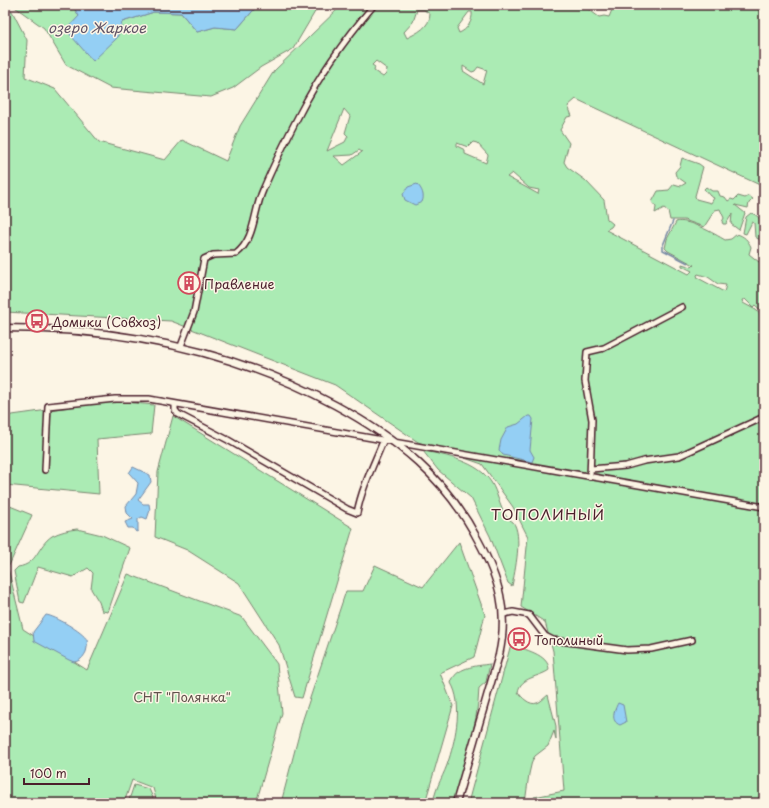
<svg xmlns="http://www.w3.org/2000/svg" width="769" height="808" font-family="'Playpen Sans',sans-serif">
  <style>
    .green { fill: #abebb4; stroke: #7a8570; fill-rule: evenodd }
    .water { fill: #94cff4; stroke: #7689a4 }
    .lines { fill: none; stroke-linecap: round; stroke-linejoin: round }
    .stream { stroke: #7689a4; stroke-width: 1.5 }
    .minor-casing { stroke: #4a1f2b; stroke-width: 8 }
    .tertiary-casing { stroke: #4a1f2b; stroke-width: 9 }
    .minor { stroke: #fcf5e5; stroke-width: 5 }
    .tertiary { stroke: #fcf5e5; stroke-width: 6 }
    .labels { text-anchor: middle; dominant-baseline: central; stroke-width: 3; stroke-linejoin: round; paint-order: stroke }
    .poi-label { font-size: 13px; fill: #4a1f2b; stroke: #fcf5e5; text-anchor: start }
    .park-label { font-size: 13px; fill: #62524d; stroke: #fcf5e5 }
    .water-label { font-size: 14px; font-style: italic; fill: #605467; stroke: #fcf5e5 }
    .quarter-label { font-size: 15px; letter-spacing: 1px; fill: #4a1f2b; stroke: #fcf5e5 }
  </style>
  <rect width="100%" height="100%" fill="#fcf5e5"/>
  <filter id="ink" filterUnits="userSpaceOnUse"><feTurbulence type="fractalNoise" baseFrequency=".025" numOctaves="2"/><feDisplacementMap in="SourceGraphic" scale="8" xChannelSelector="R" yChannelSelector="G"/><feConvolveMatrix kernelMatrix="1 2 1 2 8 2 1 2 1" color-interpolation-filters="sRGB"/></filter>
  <g filter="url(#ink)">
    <path class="green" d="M12 5H72L79 16 117 38 122 22 154 12 181 13 197 32 215 27 237 29 258 5H319L293 49 261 67 233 88 211 97 110 88 66 65 44 28Z
      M342 5H589L588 9 599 17 604 16 609 17 614 5H764V187L576 99 568 106 572 116 567 117 560 130 569 143 564 162 567 167 585 180 604 200 607 219 613 224 611 227 606 230 689 274 692 271 682 266V264L692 267 694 265 668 251 665 248 667 239 676 222C687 218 715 234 725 240L731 239 737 234C744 236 748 240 751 247L749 254 759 262 761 260 759 255 764 246V313L755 305 753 307 745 299 742 300 743 303 756 310 764 319V803H532L534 797 564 791 553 651 545 622 521 607 528 537 513 507 482 464 418 442 335 385 171 321 5 312V9L12 11 27 40 25 77 55 89 99 142 165 160 182 140 226 161 240 126 274 71ZM417 10H424L430 14C430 27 417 33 407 38L404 32 413 22ZM469 12H472C473 21 467 30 459 33L457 28ZM376 61 387 69 386 74 383 77 374 71 375 67 372 65ZM463 66 472 72 475 71 478 67 487 70 483 84 463 71ZM344 109 350 116 345 133 348 136 345 142 327 151ZM473 142 477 143 488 155 486 163 465 154V150L457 146V143L468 147ZM359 150 362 152 344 165 334 156 352 155ZM512 173 529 188 539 190 538 194 507 177ZM698 274 708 277 718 284 726 285 724 292 698 278 697 275Z
      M682 158 699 164 703 167 695 196 696 199 711 203 714 198 710 196 704 189 706 187 712 191H718L720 196 725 197 728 201 731 199 734 200 738 196 745 198 749 196 753 199 749 203 748 208 735 205 745 213 739 230 731 224 732 214 726 224H723L722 222 724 218 720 209 715 210 704 227 684 220H670L668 211 664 208 655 213 656 207 652 202 658 191 669 190 674 184 681 186 686 183 676 176 675 172 680 166Z
      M751 213C764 217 764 230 764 242L755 237 754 223 752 222 746 234 743 233 746 217Z
      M113 401 154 405 151 434 97 439 99 494 5 485V416Z
      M173 416 353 528 302 698 295 697 279 645 239 583 187 550 155 537 158 472Z
      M423 451C446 455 478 462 491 482 498 493 499 506 506 516 507 519 511 520 513 522 523 535 515 571 512 586L508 583 490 536 471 498 438 470Z
      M5 504 32 515 8 568 23 629 87 670 128 574 242 617 277 664 282 713 256 803H157L153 788 132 780 124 803H85L82 801 80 803H5Z
      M77 529 102 535 130 548 108 612 102 611 99 602 91 589 93 573 88 568 73 577 38 567 24 603 20 602 14 571 18 567C38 564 37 546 52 536 60 532 68 530 77 529Z
      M459 542 485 615 474 657 440 673 453 706 425 803H281L303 719 346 591H363L375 565 423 587Z
      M511 644C524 650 549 654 549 670 540 677 520 677 518 692 521 697 530 706 537 703 541 702 545 697 548 695L556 726V740L554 731 548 746 535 756 532 761 529 774 525 803H468Z
      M490 664 486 682 479 688C478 727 463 766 453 803H433C436 785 444 776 449 759 456 737 463 703 451 683 455 667 476 666 490 664Z
      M134 785 149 789 154 800 153 803H128Z"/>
    <path class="water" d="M72 5H258L237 29 215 27 197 32 181 13 154 12 122 22 117 38 93 61 66 30 79 16Z
      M417 184C422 189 425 196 422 202L415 205 405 200 403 194 408 187Z
      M528 416H531L533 419 530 450 534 457 532 462 503 455 499 450 501 440 508 427 518 424Z
      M133 467 150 475 151 482 138 500 143 504H149L150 510 147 519 142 517 138 519V531L136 532 133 528H128L125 522 133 519 127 513 126 506 136 494 138 483 129 473Z
      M46 615C55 616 83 632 87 640 88 644 87 648 86 652 83 658 80 661 74 662L69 660 34 641 33 632Z
      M618 703 623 705 626 722 620 725C610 721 614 711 618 703Z"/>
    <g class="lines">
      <path class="stream" d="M673 221 663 245V250L688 263"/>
      <g class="minor-casing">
        <path id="minor" d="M181 346 194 312 204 259 213 255 236 254C256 238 253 212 263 190 274 164 287 138 300 113 320 74 346 38 374 5
          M175 404V410L178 414 228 440 347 509 357 513C362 487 374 464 384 439
          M591 469 626 466 644 461 679 456 764 417
          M45 470 48 406 115 399H149L764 507
          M590 477 592 420 585 381 587 352 604 348 682 307
          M504 614 513 612 529 615 545 636 553 640 627 650 651 649 692 640"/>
      </g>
      <g class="tertiary-casing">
        <path id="tertiary" d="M5 328C121 328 233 350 335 405 396 438 446 478 478 540 499 579 509 611 499 655L456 803"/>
      </g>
      <use href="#minor" class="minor"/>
      <use href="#tertiary" class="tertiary"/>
    </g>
  </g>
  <defs>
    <g id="building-ring" transform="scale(1.15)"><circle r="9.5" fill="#fcf5e5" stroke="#d1495b" stroke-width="1.5"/><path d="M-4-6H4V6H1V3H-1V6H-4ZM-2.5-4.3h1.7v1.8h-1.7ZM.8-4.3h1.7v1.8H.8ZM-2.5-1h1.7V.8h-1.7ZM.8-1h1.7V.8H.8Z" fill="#d1495b"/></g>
    <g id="bus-ring" transform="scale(1.15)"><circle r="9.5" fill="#fcf5e5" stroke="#d1495b" stroke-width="1.5"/><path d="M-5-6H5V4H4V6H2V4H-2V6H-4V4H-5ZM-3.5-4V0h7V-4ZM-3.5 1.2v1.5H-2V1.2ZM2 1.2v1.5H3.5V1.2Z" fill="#d1495b"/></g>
  </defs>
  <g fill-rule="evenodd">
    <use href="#building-ring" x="189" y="283"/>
    <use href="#bus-ring" x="37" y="321"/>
    <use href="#bus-ring" x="519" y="639"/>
  </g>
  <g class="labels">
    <g class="poi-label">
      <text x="204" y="283">Правление</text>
      <text x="52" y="321">Домики (Совхоз)</text>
      <text x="534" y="639">Тополиный</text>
    </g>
    <g class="park-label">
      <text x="182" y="696">СНТ "Полянка"</text>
    </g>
    <g class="water-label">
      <text x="97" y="27">озеро Жаркое</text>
    </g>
    <g class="quarter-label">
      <text x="548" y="513">ТОПОЛИНЫЙ</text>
    </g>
  </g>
  <rect width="769" height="808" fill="none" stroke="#fcf5e5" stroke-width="20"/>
  <rect x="10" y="10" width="749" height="788" fill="none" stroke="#4a1f2b" stroke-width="1.5" filter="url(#ink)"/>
  <path d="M24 778v6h65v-6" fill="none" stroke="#4a1f2b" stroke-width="2"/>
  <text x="30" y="778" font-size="12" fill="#4a1f2b" stroke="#fcf5e5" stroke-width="3" paint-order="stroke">100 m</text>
</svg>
